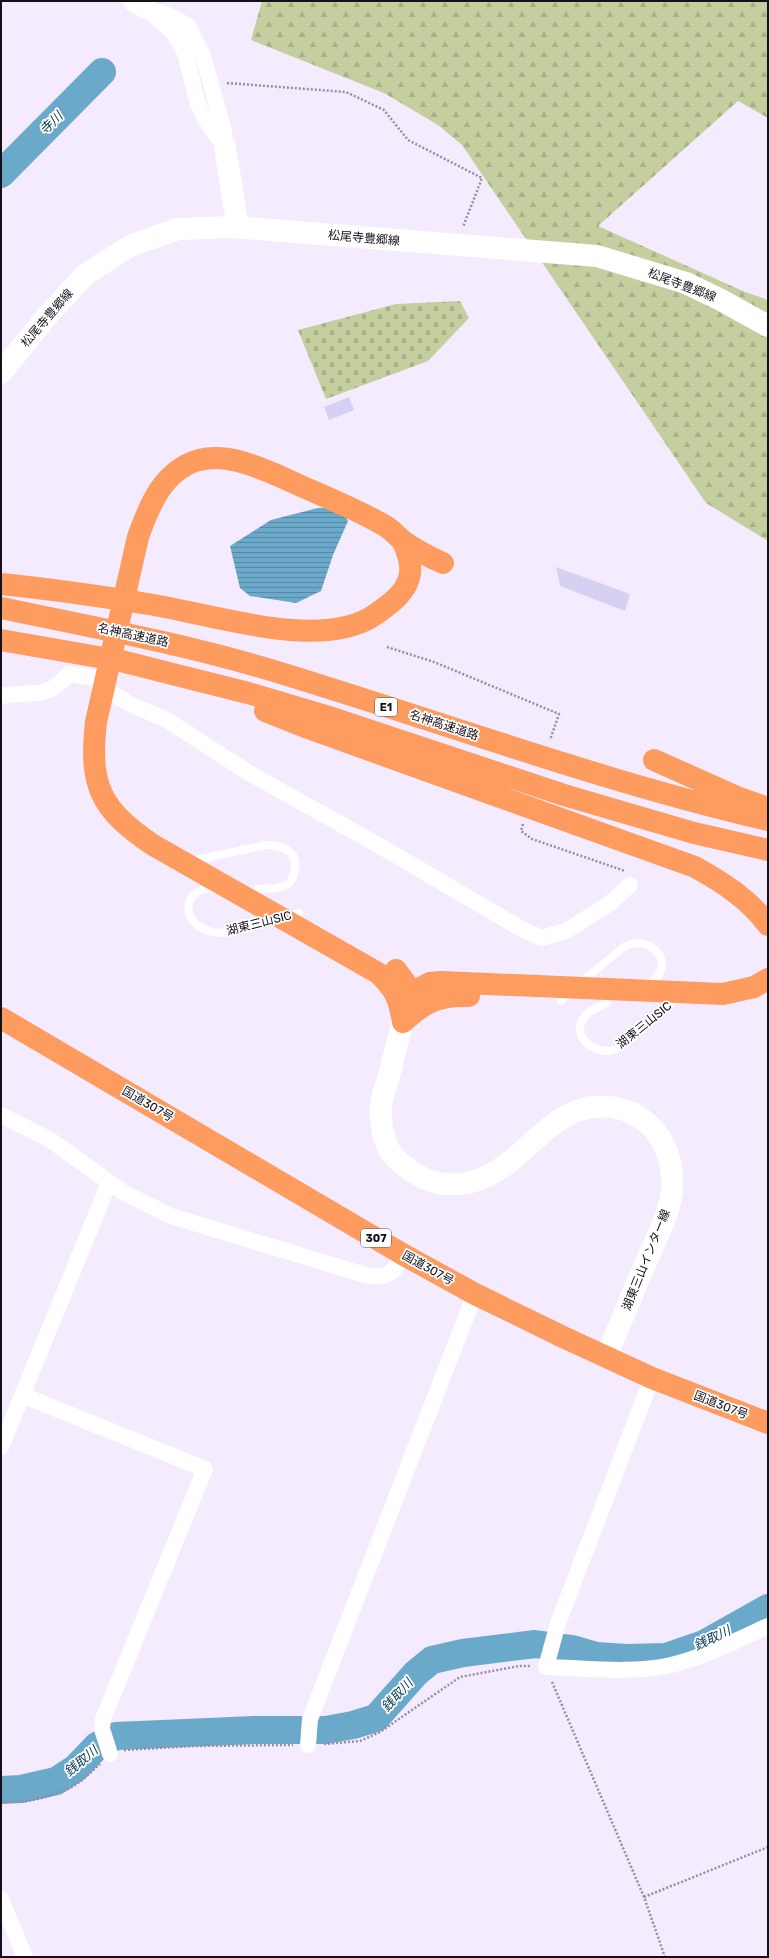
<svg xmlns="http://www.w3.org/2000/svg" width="769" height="1958" font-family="Rubik,'Noto Sans JP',sans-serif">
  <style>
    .forest { fill: url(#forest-firs) }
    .cemetery { fill: url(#cemetery-stones) }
    .water { fill: url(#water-rules) }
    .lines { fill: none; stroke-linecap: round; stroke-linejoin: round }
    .river { stroke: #6ba9cb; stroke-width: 28 }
    .building { fill: #d6d1f3 }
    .path { stroke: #958e9d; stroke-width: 2.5; stroke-dasharray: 2 2; stroke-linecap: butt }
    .lane { stroke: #fff; stroke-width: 8 }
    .street { stroke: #fff; stroke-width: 16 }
    .secondary { stroke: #fff; stroke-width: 22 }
    .highway { stroke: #fe9b5e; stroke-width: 22 }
    .labels { text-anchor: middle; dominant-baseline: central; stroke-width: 3.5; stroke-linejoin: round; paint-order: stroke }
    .shield { fill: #fff; stroke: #5a575e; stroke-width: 1 }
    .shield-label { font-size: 11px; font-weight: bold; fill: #140f19 }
    .street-label { font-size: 12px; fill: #140f19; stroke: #fff }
    .water-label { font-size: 13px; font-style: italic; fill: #063c54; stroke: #fff }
  </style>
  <defs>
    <pattern id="forest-firs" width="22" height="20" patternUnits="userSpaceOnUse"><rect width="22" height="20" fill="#c4ce9f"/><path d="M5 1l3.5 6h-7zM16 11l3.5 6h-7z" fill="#a8b088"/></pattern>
    <pattern id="cemetery-stones" width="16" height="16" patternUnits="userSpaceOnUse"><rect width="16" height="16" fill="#c4ce9f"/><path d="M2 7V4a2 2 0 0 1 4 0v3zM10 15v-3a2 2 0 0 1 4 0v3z" fill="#a8b088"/></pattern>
    <pattern id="water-rules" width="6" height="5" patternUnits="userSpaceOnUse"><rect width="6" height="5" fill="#6ba9cb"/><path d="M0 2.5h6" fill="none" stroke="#5788a4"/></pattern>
  </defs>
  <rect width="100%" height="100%" fill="#f5ebff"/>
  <path class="forest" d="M262 1H768V118L738 101 598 226 745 292 768 300V541L706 503 462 145 438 125 384 93 251 40Z"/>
  <path class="cemetery" d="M460 301 469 318 428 361 326 399 298 330 396 304Z"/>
  <path class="water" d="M318 508H341L348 521 333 555 321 591 296 603 250 596 240 588 230 546 271 520Z"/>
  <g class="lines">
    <path class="river" d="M1 174 102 72
      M1 1790 21 1789 56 1781 76 1768 97 1746 116 1736 254 1730H326L353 1725 376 1718 416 1673 432 1660 463 1653 535 1644 572 1649 596 1656 627 1658 666 1657 704 1644 768 1608"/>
  </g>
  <path class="building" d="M349 397 354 410 329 420 324 407Z
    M556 567 630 594 625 611 560 586Z"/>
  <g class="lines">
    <path class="path" d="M227 83 346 92 384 110 408 140 482 178 463 227
      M387 647 434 662 559 714 550 740
      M523 824 521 831 532 839 625 871
      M552 1682 644 1897 665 1957
      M324 1744 360 1741 380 1732 460 1677 519 1666H531
      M124 1750 194 1746 293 1745
      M1 1801C23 1804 48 1798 68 1789 79 1784 91 1772 100 1764
      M644 1897 768 1847"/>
    <path class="lane" d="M191 861 266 845C280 845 299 851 295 869 294 874 292 880 289 883 281 890 267 888 258 889
      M217 888C177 886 180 931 220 933L299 913
      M580 983 625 946C648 935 674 959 656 978 654 981 649 983 645 985
      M561 1001 571 991
      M607 1003C599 1007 588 1010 583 1019 571 1039 597 1055 615 1050L680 996"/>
    <path class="street" d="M146 8 168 15 188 26 203 56 224 130 225 147
      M150 12 173 32 185 53 198 104 207 122 224 146
      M1 696C34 689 42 703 69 674L95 678 110 692 130 704 167 720 249 773 380 846 518 927 541 938 566 931 609 904 630 885
      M1 1115 49 1139 123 1192 171 1216 365 1275C389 1279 392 1274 404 1255
      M652 1378 558 1623 546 1667C585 1668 633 1674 671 1665 705 1657 737 1640 768 1626
      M22 1395 205 1469 103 1719 102 1729 110 1754
      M1 1447 109 1183
      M308 1745 310 1719 475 1294
      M1 1899 25 1957"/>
    <path class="secondary" d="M134 1 146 8
      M225 147 238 228
      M1 373 47 316 86 274 132 245 178 229 234 227 597 256 686 283 721 300 768 326
      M407 1004C401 1028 395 1052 389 1076 386 1085 382 1096 381 1106 380 1119 382 1133 387 1145 391 1157 405 1167 416 1174 435 1187 462 1187 483 1178 519 1163 541 1125 577 1111 597 1103 622 1106 639 1117 663 1132 673 1158 672 1186 672 1209 659 1232 650 1253 635 1287 621 1322 606 1357"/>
    <path class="highway" d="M1 584C50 589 99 596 148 604 208 613 311 649 368 619 377 614 384 608 392 602 415 582 414 565 402 540
      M1 608C93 627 184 644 274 671 439 721 600 781 768 820
      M1 640 121 661 248 693 326 716 564 795 694 833 768 850
      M265 711 308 728 695 867C722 882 749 899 768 925
      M654 760 737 797 768 808
      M396 970 405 982 410 993 430 983 441 982 723 994 754 987 768 979
      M1 1018 404 1255 475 1294 563 1337 652 1378 768 1423
      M403 1022C399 999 396 990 378 973L153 845C100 809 89 786 96 722L138 537C149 506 163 470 199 460 211 457 226 458 238 461 262 467 285 479 308 489 335 501 362 512 387 527 393 531 398 537 403 541 416 550 429 557 443 563
      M403 1022C425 1002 438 995 469 996"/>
  </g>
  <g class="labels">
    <g class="shield">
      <rect x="375" y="698" width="22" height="18" rx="3"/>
      <rect x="361" y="1229" width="30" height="18" rx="3"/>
    </g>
    <g class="shield-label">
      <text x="386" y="707">E1</text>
      <text x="376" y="1238">307</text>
    </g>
    <g class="street-label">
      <text transform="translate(364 238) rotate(5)">松尾寺豊郷線</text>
      <text transform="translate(682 285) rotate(21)">松尾寺豊郷線</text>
      <text transform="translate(47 318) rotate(-49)">松尾寺豊郷線</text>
      <text transform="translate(133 635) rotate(12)">名神高速道路</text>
      <text transform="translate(444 725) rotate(18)">名神高速道路</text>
      <text transform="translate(259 923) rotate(-14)">湖東三山SIC</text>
      <text transform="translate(644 1025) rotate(-39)">湖東三山SIC</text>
      <text transform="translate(148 1104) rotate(30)">国道307号</text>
      <text transform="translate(646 1260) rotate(-68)">湖東三山インター線</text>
      <text transform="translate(428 1268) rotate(29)">国道307号</text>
      <text transform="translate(721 1405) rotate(21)">国道307号</text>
    </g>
    <g class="water-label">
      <text transform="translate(51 123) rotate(-45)">寺川</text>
      <text transform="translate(712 1638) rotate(-26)">銭取川</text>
      <text transform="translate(397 1695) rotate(-48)">銭取川</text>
      <text transform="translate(81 1761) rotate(-40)">銭取川</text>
    </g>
  </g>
  <rect width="769" height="1958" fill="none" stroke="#140f19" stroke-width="4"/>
</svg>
